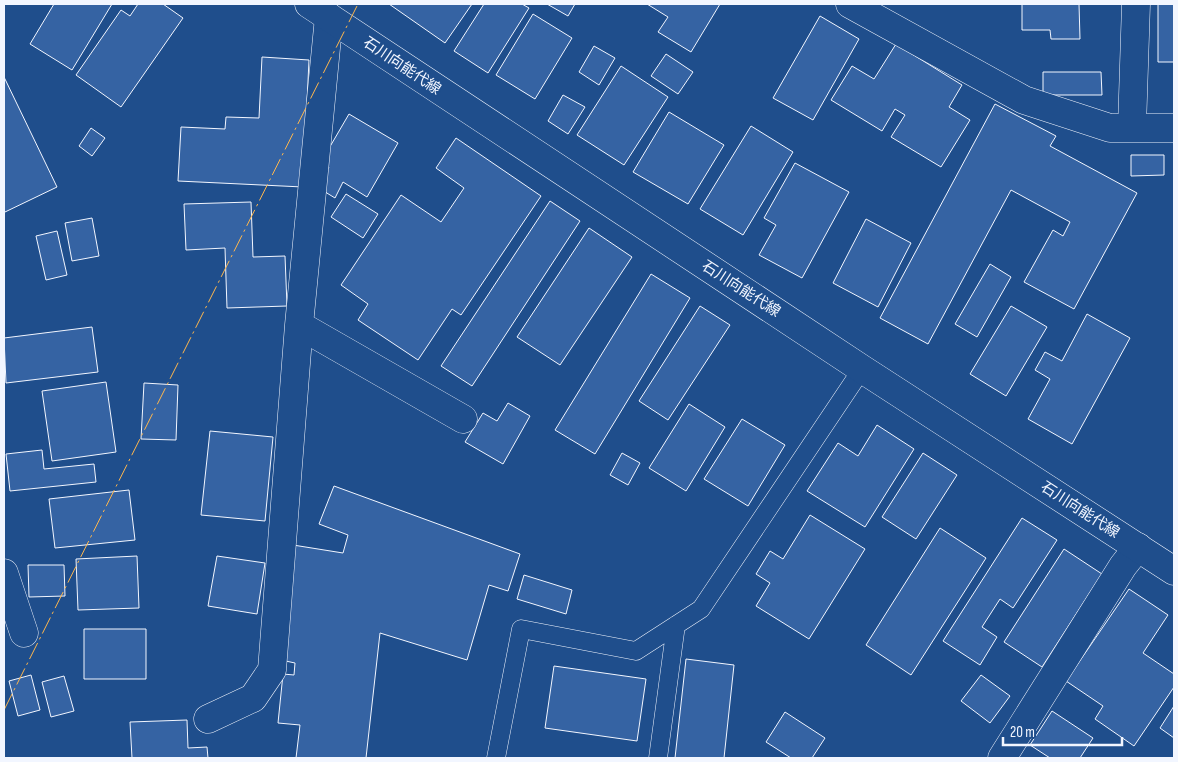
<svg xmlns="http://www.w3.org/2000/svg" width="1178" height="762" font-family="'Sofia Sans Condensed','Noto Sans JP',sans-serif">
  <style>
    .building { fill: #3563a3; stroke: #f2f6ff }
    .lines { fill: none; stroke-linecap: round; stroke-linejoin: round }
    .lane-casing { stroke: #f2f6ff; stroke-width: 19 }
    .street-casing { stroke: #f2f6ff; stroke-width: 29 }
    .secondary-casing { stroke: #f2f6ff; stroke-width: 29 }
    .lane { stroke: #1f4e8c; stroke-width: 18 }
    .street { stroke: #1f4e8c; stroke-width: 28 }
    .secondary { stroke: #1f4e8c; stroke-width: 28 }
    .power { stroke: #ffb74d; stroke-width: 1; stroke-dasharray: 18 4 2.5 4; stroke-linecap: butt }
    .labels { text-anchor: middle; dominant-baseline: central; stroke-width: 4; stroke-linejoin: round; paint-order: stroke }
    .street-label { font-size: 15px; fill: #f2f6ff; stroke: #1f4e8c }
  </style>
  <rect width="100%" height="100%" fill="#1f4e8c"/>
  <path class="building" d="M54 4H112L72 70 30 44Z
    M138 4H163L183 18 121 107 76 75 121 10 130 16Z
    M389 4H472L445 43Z
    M484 4H522L529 8 488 73 454 51Z
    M547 4H575L568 16Z
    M647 4H720L691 52 658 32 668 17Z
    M1022 4H1079L1080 39H1051L1050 30H1022Z
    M1158 4H1174V62H1158Z
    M533 14 572 38 535 99 496 75Z
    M820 16 859 39 813 120 773 98Z
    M896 44 962 85 949 107 970 120 941 167 891 137 905 115 895 109 882 131 831 100 852 66 874 79Z
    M594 46 615 58 599 85 579 72Z
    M666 54 693 72 678 94 651 76Z
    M262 57 309 60 303 187 178 181 181 127 225 129 226 117 259 118Z
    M621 66 668 97 624 165 577 135Z
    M1043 72H1101L1102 95H1043Z
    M4 77 57 187 5 212 4 210Z
    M563 95 585 107 568 134 548 121Z
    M995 104 1056 136 1050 146 1137 193 1074 309 1024 282 1053 230 1063 236 1070 222 1011 190 928 344 880 318Z
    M669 112 724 145 688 204 633 172Z
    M349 114 398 143 367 197 343 182 335 198 317 187 329 167 321 162Z
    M751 126 793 152 743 235 700 209Z
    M91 128 105 138 92 156 79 146Z
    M456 138 541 196 461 315 452 309 418 360 358 320 368 304 341 285 401 195 441 222 464 188 436 168Z
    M1131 155H1164V175L1131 176Z
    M795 163 849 192 802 278 759 255 776 225 764 218Z
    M346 194 378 214 363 238 331 217Z
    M550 201 580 221 472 386 441 366Z
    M251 202 253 257 285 256 287 306 227 308 225 248 186 250 184 204Z
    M92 218 99 256 72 261 65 223Z
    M866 219 911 243 878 307 833 283Z
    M589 228 632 257 560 365 517 337Z
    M57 231 67 275 46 280 36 236Z
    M990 264 1011 277 977 337 955 324Z
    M651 274 690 298 595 454 555 430Z
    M700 306 730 325 668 420 639 401Z
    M1011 306 1047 327 1006 396 970 374Z
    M1087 314 1130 338 1072 444 1028 419 1050 379 1035 370 1045 352 1062 361Z
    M92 327 98 372 6 383 4 338Z
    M106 382 116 452 52 461 42 391Z
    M144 383 178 385 176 440 141 439Z
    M508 403 530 416 503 464 465 442 483 413 497 421Z
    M689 404 725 427 686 491 649 468Z
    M742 419 785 445 748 506 704 479Z
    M877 425 914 449 865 527 807 491 838 443 858 456Z
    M210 431 273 437 265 521 201 515Z
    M42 450 44 469 94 464 96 482 10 491 6 454Z
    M622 453 640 463 628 485 610 475Z
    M923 453 957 475 916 539 882 517Z
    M334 486 520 554 508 591 489 585 467 660 380 633 366 758H296L300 725 278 723 283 674 294 675 295 663 281 660 293 545 343 553 348 535 319 524Z
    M129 490 135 540 55 548 49 499Z
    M810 515 865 549 809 639 756 606 770 583 756 574 770 551 783 559Z
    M1022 518 1057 540 1013 608 1000 599 982 627 997 637 980 665 943 641Z
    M940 528 986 558 911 675 866 645Z
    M1064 549 1102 574 1042 667 1004 642Z
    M137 556 139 608 78 610 76 559Z
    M217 556 265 563 257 614 208 606Z
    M28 565H64L65 596 29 597Z
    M524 575 572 590 566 614 517 599Z
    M1129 589 1168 615 1143 653 1174 674V687L1134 746 1095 719 1103 706 1066 681Z
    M84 629H146V679H84Z
    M686 659 734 665 724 758H675Z
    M554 666 646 679 637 741 545 728Z
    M31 675 40 710 18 716 9 681Z
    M981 675 1010 696 990 723 961 701Z
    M64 676 74 711 51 717 42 682Z
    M1174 706V738L1160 728Z
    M1052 711 1093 738 1080 758H1050L1030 745Z
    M785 712 825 738 812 758H791L766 742Z
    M187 720 188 748 207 747 208 758H132L130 722Z"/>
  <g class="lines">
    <g class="lane-casing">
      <path id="lane" d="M496 758 521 629 636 651 701 609 862 369
        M658 758 676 625"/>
    </g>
    <g class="street-casing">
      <path id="street" d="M850 4 1024 100 1110 128H1174
        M1132 127 1136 4
        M299 325 463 419
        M4 573 24 633
        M208 719 253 698 272 670 299 325 329 17
        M1002 758 1123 566 1138 547"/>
    </g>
    <g class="secondary-casing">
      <path id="secondary" d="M309 4 862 369 1174 571"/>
    </g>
    <use href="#lane" class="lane"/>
    <use href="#street" class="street"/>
    <use href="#secondary" class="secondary"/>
    <path class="power" d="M4 710 358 4"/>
  </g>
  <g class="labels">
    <g class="street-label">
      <text transform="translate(402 66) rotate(34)">石川向能代線</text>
      <text transform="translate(741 289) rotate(33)">石川向能代線</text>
      <text transform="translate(1080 510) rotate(33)">石川向能代線</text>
    </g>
  </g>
  <rect width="1178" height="762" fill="none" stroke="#f2f6ff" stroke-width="10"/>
  <path d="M1003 737v8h119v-8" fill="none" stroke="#f2f6ff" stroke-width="2.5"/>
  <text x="1010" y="737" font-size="15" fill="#f2f6ff" stroke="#1f4e8c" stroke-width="4" paint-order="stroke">20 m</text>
</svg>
